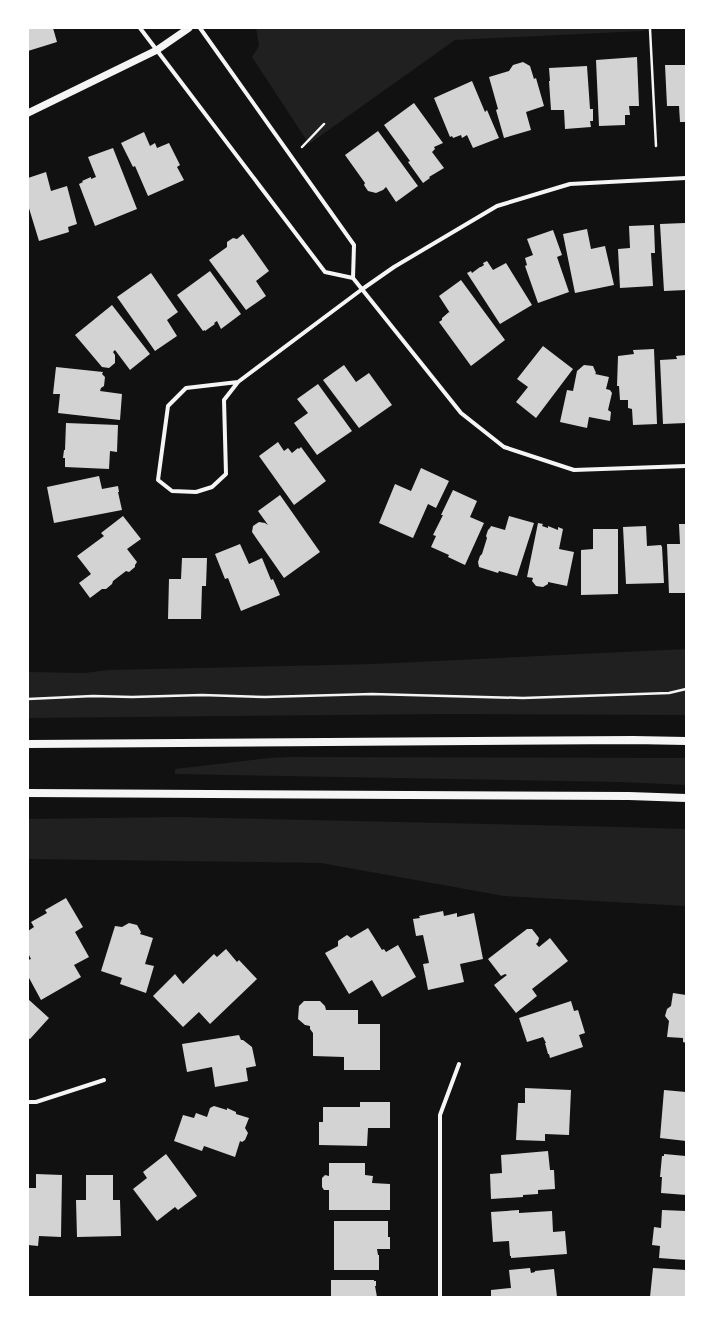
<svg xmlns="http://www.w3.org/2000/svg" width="714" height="1325" font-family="'Noto Serif',serif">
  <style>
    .green { fill: #202020 }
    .building { fill: #d3d3d3 }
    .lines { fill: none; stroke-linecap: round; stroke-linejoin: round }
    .path { stroke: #f5f5f5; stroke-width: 2.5 }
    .minor { stroke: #f5f5f5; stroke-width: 4 }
    .tertiary { stroke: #f5f5f5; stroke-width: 7 }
    .secondary { stroke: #f5f5f5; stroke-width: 8 }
  </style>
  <rect width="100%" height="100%" fill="#111"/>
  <path class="green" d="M256 28H652L642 31 455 40 309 144 252 57 259 46Z
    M686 649V715L448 714 28 718V672L84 673 109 670 374 664Z
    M289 757 686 758V785L621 782 175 774V769L270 758Z
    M178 817 621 827 686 829V906L504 896 321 863 28 859V819Z"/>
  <path class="building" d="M28 28H53L57 42 28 51Z
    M637 57 639 106H629L630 115H625V125L599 126 596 60Z
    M523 62 530 66 534 79 536 78 544 106 526 112 531 130 504 138 496 110 498 109 489 77 509 71 513 65Z
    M665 65H686V122H680L679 106H667Z
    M587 66 590 109H593V121H590L591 127 565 129 564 110H551L549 81H550L549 68Z
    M472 81 485 112 487 110 499 138 473 148 467 135 462 138 461 135 453 138 452 136 450 137 434 98Z
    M414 103 443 143 434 147 435 149 432 152 444 168 429 177 430 178 423 183 408 162 410 161 384 125Z
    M378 131 418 186 396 202 386 187 383 190 376 193 368 191 364 185 365 183 345 155Z
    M144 132 150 146 155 143 157 148 169 143 180 165 177 167 184 180 148 196 135 166 133 167 121 143Z
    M113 148 137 209 95 226 79 184 83 182 82 181 91 177V179L96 177 88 157Z
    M46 172 51 191 67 186 77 224 68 227 69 232 39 241 28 205V178Z
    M685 223 686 290 664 291 660 224Z
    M654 225 655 253H651L653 286 620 288 618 249 630 248 629 226Z
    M587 229 591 249 605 246 614 285 575 293 563 234Z
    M553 230 562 255 557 257 569 292 538 303 525 266 527 265 525 258 533 255 527 239Z
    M243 234 269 271 256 281 266 296 246 310 209 260 227 247V242L233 238 237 239Z
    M487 261 493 270 506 263 532 305 500 324 467 273 471 271 472 273 480 267H481L484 265 483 263Z
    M210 271 241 314 221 329 217 321 214 323 215 324 205 331V330L203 331 177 295Z
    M151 273 178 312 167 320 177 336 155 351 117 297Z
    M461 280 505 340 471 366 439 322 442 320V318L449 312 450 313 439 296Z
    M112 305 150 354 130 370 115 350 113 352 115 355V363L109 368 102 367 75 335Z
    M543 346 573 369 536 418 516 402 528 387 517 379Z
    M654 349 657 424 633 425 632 409 628 408V400H620L619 386H617L618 356 634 354 633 350Z
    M686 355V423L663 424 660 360 677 359 676 356Z
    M344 365 356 382 369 373 392 405 359 428 323 380Z
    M584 365 593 366 596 373 595 374 609 377 606 389 610 390 612 393 608 410 611 412 610 421 589 417 587 428 560 422 567 390 573 391 577 371Z
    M56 367 103 372 102 374 105 377 104 386 101 388 100 391 122 394 120 420 58 413 60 394H53Z
    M318 384 352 431 317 455 294 423 308 413 297 399Z
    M66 423 118 425 117 452 110 451 109 469 65 467V458H63L64 450H65Z
    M278 442 284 451 288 448 292 453 298 448 299 449 301 447 326 481 294 505 259 456Z
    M421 468 449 481 436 508 428 504 413 538 379 523 395 484 411 491Z
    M99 476 102 489 118 486 119 492H118L122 510 54 523 47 487Z
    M453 490 477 501 470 517 484 523 465 565 448 557 449 555 431 547 436 536 433 535 443 515H441Z
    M280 495 320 552 284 578 252 532 253 526 259 522 265 523 268 525 258 511Z
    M123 516 141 539 127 549 137 562 135 565V567L129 572 126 571 113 581 112 584 106 589H102L90 598 79 583 91 574 77 556 104 536 101 533Z
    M509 516 534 523 517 576 499 571 498 573 479 567 478 562 480 556 482 554 487 538 486 536 488 530 490 528 491 526 505 530Z
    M538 523 543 524 542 526 548 528V526L558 530V527L563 529 559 549 574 552 567 586 548 582V584L543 587 536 586 532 581 533 578 527 577Z
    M679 524H686V593H669L667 544H680Z
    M646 526 647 546 661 545 662 547 664 583 626 584 623 527Z
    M593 529H618V594L581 595V550L593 549Z
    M240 544 249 564 262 558 271 580 273 579 280 595 241 611 228 578 225 579 215 554Z
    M182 558H207L206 586H202L201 619H168L169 579H181Z
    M66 898 83 927 75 932 89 957 74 965 81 977 41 1000 28 976V960L31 959 28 953V931L34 927 31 922 47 913 45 910Z
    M443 911 444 916 457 913V917L474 913 483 959 460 964 464 982 428 990 423 964 429 963 423 935 416 936 413 919 420 918 419 916Z
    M129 923 137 925 141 932 140 934 153 938 145 964 154 966 146 993 120 984 122 978 101 971 115 926 122 927Z
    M368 928 382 950 384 949 386 952 398 945 416 977 382 997 372 980 349 994 325 953 338 946V941L347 935 351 938Z
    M527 929H532L539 938 538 942 536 944 539 947 550 938 568 961 532 989 537 996 516 1013 494 985 507 975 505 974 501 976 488 959Z
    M226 949 237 962 239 960 257 979 210 1024 199 1012 183 1027 153 996 175 974 183 984 214 954 217 957Z
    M673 993 686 995V1043L683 1042V1038L667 1037 669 1021 665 1016 667 1009 671 1006Z
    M28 999 49 1018 30 1039 28 1038Z
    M304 1001H320L325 1006 326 1010H358V1024H380V1070H344V1057L313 1056V1033L310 1029V1026L305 1025 298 1019 299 1006Z
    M571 1001 574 1011 578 1010 585 1033 579 1035 583 1047 550 1058 549 1054H548L545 1043H546L543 1037 527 1042 519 1018Z
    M239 1035 241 1040H243L252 1047 256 1066 246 1068 248 1081 215 1087 212 1067 187 1072 182 1044Z
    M525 1088 571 1090 569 1135 545 1134V1141L516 1140 518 1103H525Z
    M664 1090 686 1092V1141L660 1138Z
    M360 1102H390V1128H368L367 1146 319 1145V1122H323V1107H360Z
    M214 1106 227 1110V1108L236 1112V1114L249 1118 245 1128 248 1133 245 1140 242 1142 240 1141 235 1157 204 1146 202 1151 174 1141 183 1115 194 1118 196 1113 207 1117 210 1108Z
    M548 1151 550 1170H554L555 1189 538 1190V1194L523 1195V1197L491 1199 490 1174 502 1173 501 1155Z
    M166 1154 197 1196 178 1210 175 1207 157 1221 133 1189 147 1178 143 1172Z
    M664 1154 686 1156V1195L661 1193 662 1177H660L662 1156H664Z
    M329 1163H365V1175L373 1176 372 1183 390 1184V1210H329V1190H324L322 1187V1178L325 1175 329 1176Z
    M36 1174 62 1175 61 1237 39 1236 38 1246 28 1245V1188H36Z
    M86 1175H113V1200H120L121 1236 77 1237 76 1200H86Z
    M519 1210V1213L552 1211 553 1232 565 1231 567 1254 511 1258V1256H510L509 1241 493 1242 491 1212Z
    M662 1210 686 1211V1260L659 1258 660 1246 652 1245 654 1227 661 1228Z
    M334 1221H388V1237H390V1249H377L378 1255H379V1270H334Z
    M530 1268 531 1273 535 1272V1271L554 1269 557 1297H491V1290L511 1288 509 1270Z
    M653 1268 686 1270V1297H650Z
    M331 1280H374V1281H376V1286H375L377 1297H331Z"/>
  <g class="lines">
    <path class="path" d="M650 29 656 146
      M302 147 324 124
      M28 699 93 696 132 697 202 695 265 697 372 694 523 698 669 693 686 689"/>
    <path class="minor" d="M140 28 325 272 353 278
      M200 28 354 245 353 278 461 413 504 447 574 470 686 466
      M238 382 186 388 168 406 158 480 172 491 196 492 212 487 226 474 224 400 238 382 361 290 394 267 497 206 570 184 686 178
      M28 1102H36L104 1080
      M440 1297V1115L459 1064"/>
    <path class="tertiary" d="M28 113 157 50 189 28"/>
    <path class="secondary" d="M28 744 633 740 686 741
      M28 793 629 796 686 798"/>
  </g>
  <rect width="714" height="1325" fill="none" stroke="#ffffff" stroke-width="58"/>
</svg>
